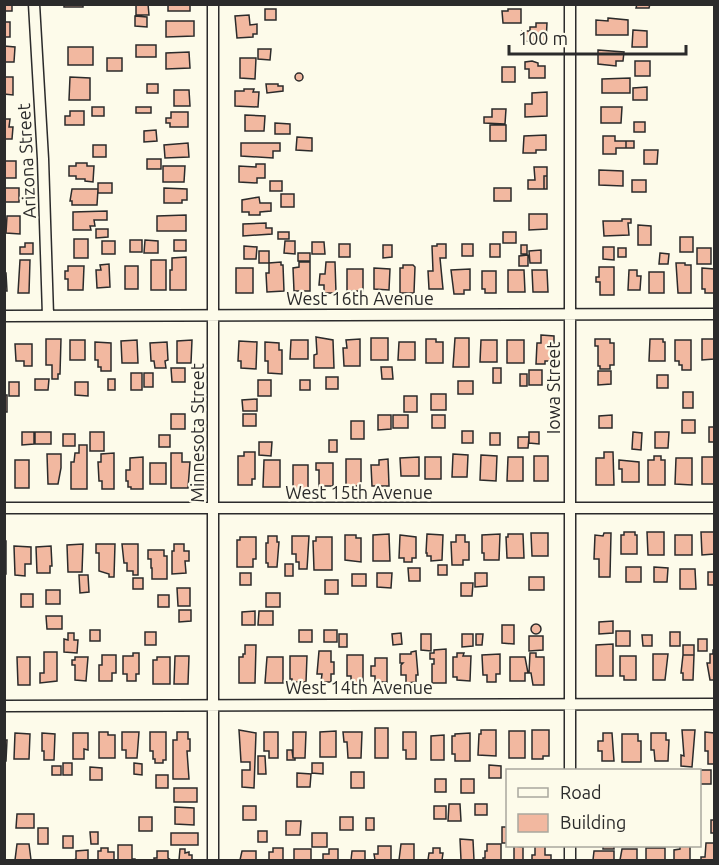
<svg xmlns="http://www.w3.org/2000/svg" width="719" height="865" font-family="Ubuntu,sans-serif">
  <style>
    .building { fill: #f2b8a0; stroke: #2b2b2b; stroke-width: 1.5 }
    .lines { fill: none; stroke-linecap: round; stroke-linejoin: round }
    .street-casing { stroke: #2b2b2b; stroke-width: 13 }
    .street { stroke: #fdfbea; stroke-width: 10 }
    .labels { text-anchor: middle; dominant-baseline: central; stroke-width: 4.5; stroke-linejoin: round; paint-order: stroke }
    .street-label { font-size: 18px; fill: #2b2b2b; stroke: #fdfbea }
  </style>
  <rect width="100%" height="100%" fill="#fdfbea"/>
  <path class="building" d="M4 4H12V11H4Z
    M64 4H83V7H64Z
    M136 4H148L149 15H136Z
    M168 4H190V11H168Z
    M637 4H650L649 8H636Z
    M265 9H276V20H265Z
    M508 9H521V23H503L502 11H508Z
    M249 15 250 25 257 24V34H253V37L237 38 235 16Z
    M135 16 147 17V27L135 26Z
    M608 18 628 20V35H596V20L608 21Z
    M166 21H194V36L166 37Z
    M4 22H10V37H4Z
    M536 23H547L546 42 522 41V31H530V27H536Z
    M633 30 647 31V47H632Z
    M136 45H156V57H136Z
    M4 46 15 47 14 62H5V67Z
    M68 47H93V65H68Z
    M258 49H271L270 60 258 59Z
    M598 50 624 52 623 61H616V66L598 64Z
    M189 52 190 68 166 69V53Z
    M107 58H122V71H107Z
    M240 58H256L255 79 240 78Z
    M532 61 538 63V66H545V78H529V69H525V62Z
    M635 61H650V76H635Z
    M502 67H515V82H502Z
    M295 77a4 4 0 1 1 8 0a4 4 0 1 1-8 0Z
    M4 77H13V95L4 94Z
    M70 77 90 78V100H69Z
    M630 78V93H602V79Z
    M147 84H158V93H147Z
    M266 84H278V86H283V91L267 93Z
    M647 87V100H633V88Z
    M244 89H254L253 92H259L258 107 235 106V91H244Z
    M174 90H189L190 106H174Z
    M547 92V116L525 117V104H532V93Z
    M92 107H104V116H92Z
    M136 107H151V113H136Z
    M601 107H622L621 123H601Z
    M492 109H506L505 124 484 123V117H492Z
    M70 111H84V125H65V116H70Z
    M171 112H188V127H170V123H166V118H171Z
    M245 115 265 116 264 131H245Z
    M4 119H10L9 127H13L12 139H4Z
    M634 122H645V132H634Z
    M275 123 290 124V134H275Z
    M490 125H506V141H490Z
    M156 130 157 141 144 142V131Z
    M546 135V150H536V153H523L524 136Z
    M603 136H615V141H626V148H616V154H603Z
    M297 137 312 138V151L296 150Z
    M626 141H634V148H626Z
    M188 143 189 157 165 158 164 145Z
    M241 143H280V151H273V158L241 156Z
    M93 145H106V157H93Z
    M644 150H658L657 164H644Z
    M147 159H161V169H147Z
    M4 161H16V178H4Z
    M76 163H87V166H94L93 182 85 181V179H76V176H69V166H76Z
    M256 164H265V178H257V183L239 182V166L256 167Z
    M163 166H185L184 182H163Z
    M534 167H547V176H544V189H528V180H535Z
    M599 170 623 171V186L599 185Z
    M544 176H547V189H544Z
    M632 180H646V192H632Z
    M270 181H282V191H270Z
    M98 183H112V193H98Z
    M4 188H19V202H4Z
    M164 188 187 189V200H182V203H164Z
    M494 188H511V201H494Z
    M72 189H98L97 205H72V201H70Z
    M281 194H294V207H281Z
    M259 197 260 203H271V211L260 212V215H249V212H242V200Z
    M107 211V220H94L95 226H90L91 230H73V212Z
    M529 214H547V229L529 230Z
    M186 215V231H157V216Z
    M7 216H20V234L6 233Z
    M622 219H631V223H628L629 235 604 236 603 221H622Z
    M266 223V228H272V234L243 236V224Z
    M638 225 651 226V245H638Z
    M96 229H108V237L96 238Z
    M278 232H289V239H278Z
    M503 232H516V243H503Z
    M680 237H693V252H680Z
    M74 239H88V258H74Z
    M130 240H142V252H130Z
    M145 240 158 241V253H144Z
    M174 240H186V251H174Z
    M102 241H115V254H102Z
    M285 241H295V254L284 253Z
    M312 242H324L325 254H312Z
    M25 243H33V254H20V247H25Z
    M339 244H350V257H339Z
    M437 244H446V258H440L443 289H429L428 271H433L432 246H437Z
    M462 244H473V256H462Z
    M490 244H500V257H490Z
    M383 245H392V257L383 258Z
    M521 245H527V254H521Z
    M244 246 257 247 256 259H244Z
    M603 247H614V260L603 259Z
    M618 248H626V257H618Z
    M697 248H711V264H697Z
    M541 250V263H530L529 251Z
    M259 251H269V263H259Z
    M298 253H310V261H298Z
    M660 253 669 254 668 264H659Z
    M528 255V266H519V256Z
    M186 257V290H170V270H172V258Z
    M20 260H30L29 293H18Z
    M151 260H166V290H151Z
    M281 262V265H283L284 291 267 292 266 273H269V263Z
    M299 262H310V291H294L293 268 299 267Z
    M326 262H335L336 293H324V285H319L320 274H325Z
    M676 263H685V265H691V293H678Z
    M109 264 110 287 97 288 96 270H101L100 265Z
    M403 265H413L415 267 414 293H400V268H403Z
    M68 266H84L83 290H68V279H65V271H68Z
    M125 266H138V289H125Z
    M599 267H614V295H600V282H596V277H599Z
    M236 268H253V293H236Z
    M374 268 390 269 389 290 374 289Z
    M702 268 714 269V293H705V289H702Z
    M347 269H363V291H347Z
    M470 269V290H464V294H454L451 270Z
    M508 270H524L525 292H508Z
    M532 270H547L548 292H533Z
    M629 270H637V276H641L640 290H628Z
    M482 271H496V293H485V289H482Z
    M649 272H664V293H649Z
    M4 273H6L7 291H4Z
    M541 335 554 336V361H545V364H536L537 343H541Z
    M316 337 333 340 334 368H314V355L317 354Z
    M371 338H388V360H371Z
    M455 338H469V367H453Z
    M46 339H61L60 374H58V379H52V365H46Z
    M360 339V366H344L343 348H347L346 340Z
    M426 339H436V342H443V363H426Z
    M595 339H610V343H614V365H610V369H600V366H598V346H595Z
    M650 339H663V342H665V361H649Z
    M702 339H714V359L702 360Z
    M70 340H85V360H70Z
    M137 340 138 363H122L121 341Z
    M192 340 191 363H177V341Z
    M291 340H308V359H290Z
    M481 340H497V362H480Z
    M507 340H524V363H507Z
    M675 340H691V370H682V365H679V361H675Z
    M239 341 257 342 256 369 241 368V361H238Z
    M95 342 111 343V371H101V367H98V360H95Z
    M167 342 168 360 165 361 166 368H155L154 361H151L150 343Z
    M265 342 279 343V350H282V374L268 373V361H265Z
    M399 342H415V360H398Z
    M15 344H32V366H24V361H16Z
    M381 367H392L393 379H382Z
    M171 368H185V382H172Z
    M493 368H501V383H493Z
    M529 370H542V385H529Z
    M598 371H611V384L598 385Z
    M131 373H142V390H131Z
    M144 373H153V387H144Z
    M520 374H527V386H520Z
    M657 375H668V388H657Z
    M326 377H338V389H326Z
    M35 379H49L48 390H35Z
    M108 379H115V390H108Z
    M258 380H271V396H258Z
    M300 380H310V390H300Z
    M458 381H473V394H458Z
    M9 382H19V396H9Z
    M75 382H88V396L75 395Z
    M683 392H693V408H683Z
    M431 394H446V410H431Z
    M4 395H7V412H4Z
    M404 396H417V412H404Z
    M257 399V411H243L242 400Z
    M171 414H185V429H171Z
    M243 414H256V426H243Z
    M378 415H391V429L378 430Z
    M393 415H408V428H393Z
    M432 415H445V428H432Z
    M612 415V428H599V416Z
    M682 420H695V433H682Z
    M351 421H364V439H351Z
    M709 427H714V442H709Z
    M462 431H473V443H462Z
    M22 432H34V444L22 445Z
    M35 432H51V444H35Z
    M90 432H104V451H90Z
    M529 432H539V444L529 443Z
    M633 432 642 433 641 450 632 449Z
    M655 432H669L668 448H655Z
    M490 433H500V445H490Z
    M63 434H75V446H63Z
    M159 435H170V447H159Z
    M518 437H529L528 448H518Z
    M329 440H337V452H329Z
    M259 442H272L271 456 259 455Z
    M79 445H87V489H71V462H74L75 453H79Z
    M244 452H255V479H252V485H238V456H244Z
    M604 452H613L614 485H596V458H604Z
    M114 453V489H102V481H99L98 462H101V454Z
    M171 453H182V462H190L188 488H171Z
    M47 454H61V468L58 484H48Z
    M453 454 468 455 467 477H452Z
    M481 455 497 456 496 481 480 480Z
    M534 456H548V481H534Z
    M654 456H661V460H665V485H648V460H654Z
    M143 457V489H131V487H128V481H126V470H130V458Z
    M419 457V476H401L400 458Z
    M425 457H441V479H425Z
    M508 457H523V481H507Z
    M702 457H714V484H702Z
    M676 458H692V485L675 484Z
    M346 459H361V486H346Z
    M388 459 389 486H372L371 465H379V460Z
    M15 460H29V488H15Z
    M264 460H280V487H263Z
    M619 460 639 462V482H622V469H619Z
    M150 463H166V484H150Z
    M316 463H333V486H325V489H319V470H316Z
    M293 465H308V490H293Z
    M624 532H635V535H637V554H621V535H624Z
    M647 532H664V555H648Z
    M701 532H714V554L702 555Z
    M531 533H548V556H532Z
    M604 533H611L610 577H599V559H594L595 535 603 536Z
    M389 534 390 561H373V535Z
    M427 534 443 535 442 560 431 561V556H427V553H426Z
    M500 534 499 560H484V553H482V535Z
    M508 534H523L524 558H507L506 537H508Z
    M345 535H356V538H361V562L345 560Z
    M400 535 416 537V558H412V562H404V558H399Z
    M456 535H465V542H469V560H463V565H452L451 542H456Z
    M675 535H692V555H675Z
    M268 536H277V542H279L277 567H268V563H266V543H268Z
    M292 536H309L307 569H299V562H296V554H292Z
    M240 537H256V559H253V567H237V540H240Z
    M316 537H332V570H314L313 541H316Z
    M4 541H6V574H4Z
    M83 544 82 572H68L67 545Z
    M96 544H115L114 577H109V574L99 571V553H96Z
    M122 544H138V575H133V571H127V563H124Z
    M174 544H184V551H189V561H185L186 573 172 574V551H174Z
    M14 546 31 547V564H25V576L15 575Z
    M51 546 52 566H50V573H37L36 547Z
    M148 550H164V556H167V579H152V568H151V559H148Z
    M285 564H293V576H285Z
    M438 565H447V575H438Z
    M626 567H641V582H626Z
    M654 567 668 568 667 582H654Z
    M408 568H420V581H409Z
    M680 569H695L696 589H680Z
    M708 572H714V585H708Z
    M240 573H251V585H240Z
    M377 573H392L391 588 377 587Z
    M475 573H487V586L475 587Z
    M352 574H366V586H352Z
    M79 575H88L89 592 80 593Z
    M529 577H544V590H529Z
    M133 578H143V589H133Z
    M325 580H338V594H325Z
    M461 583H473L472 596H461Z
    M177 588H190V606H178Z
    M46 590H60V604H46Z
    M266 593H280V607H266Z
    M21 594H33V607H21Z
    M158 595H169V607H158Z
    M179 610H191V621L179 622Z
    M255 611V625H242V612Z
    M259 611H273V625H258Z
    M46 616H62V629H47Z
    M613 621V633L599 634V622Z
    M531 629a5 5 0 1 1 10 0a5 5 0 1 1-10 0Z
    M502 625H514V644L502 643Z
    M90 630H100V641H90Z
    M299 630H312V642H299Z
    M324 630H337V642H324Z
    M616 631H630V646H616Z
    M145 632H156V645H145Z
    M670 632H680V646H670Z
    M68 633H74V640H78L77 653 64 652V639L68 640Z
    M401 633 402 644 393 645 392 634Z
    M339 634H347V647H339Z
    M421 634H431V651L421 650Z
    M462 634H473V646L462 647Z
    M476 634H483L482 645H476Z
    M642 635H652V646H643Z
    M529 636H543V650L529 651Z
    M698 639H707V651H698Z
    M613 644V676H596V645Z
    M245 645H256L255 683H239V657H243V654H245Z
    M683 645H694V655H683Z
    M446 649V683H432V664H434V659H430V653H434V650Z
    M713 650H714V680H710L707 663H710V654H713Z
    M319 651H331V662H334V674H331V682H321L322 674H317Z
    M416 651 418 675H416V682L406 683V675H401V665L403 663H400V654H411V652Z
    M44 652H57V681L40 683V673H44Z
    M133 653H139V674H136V681H127V674H123V656H133Z
    M457 653H464L463 656H471L470 681 457 680V677H453V657H457Z
    M530 653H536V657H544V685H533L531 673H529Z
    M500 654V674H496V682H487V675H483L482 655Z
    M653 654H668L665 680H653Z
    M102 655H116V673H112V681H99V665H102Z
    M347 655H363V683H351V676H347Z
    M683 655H694L693 680H683V673H681Z
    M175 656H189L188 684H174Z
    M290 656H307L306 682H292V679H290Z
    M620 656H636V680H624V676H620Z
    M17 657H30V685H18Z
    M75 657H88L86 681 75 680V665H72V660H75Z
    M157 657H170V684H153V660H157Z
    M267 657H283V683H265Z
    M510 657H525L528 673H525V681H510Z
    M375 658H387V682H375V676H371V666H375Z
    M375 728H388V758H375Z
    M239 730 256 733 254 788 242 787V770H250V762H241Z
    M481 730H496V756L478 755 479 734H481Z
    M532 730H549V756H543V759H532Z
    M682 730H695L692 767 681 766V755L684 756Z
    M336 731V757H320V732Z
    M509 731H525V758H509Z
    M99 732H108V735H115V758H99Z
    M122 732H139L137 758H126V750H122Z
    M150 732H166V760H163V763H155V759H153V751H150Z
    M177 732H188V739H190V751H187L189 779H173V740H177Z
    M264 732H278V758H269V751H264Z
    M293 732H306L305 758H293Z
    M343 732H362L361 758H348L347 742H344Z
    M403 732H416V759H406V750H403Z
    M705 732 714 733V764H708V751H705Z
    M15 733 30 734 29 759H14Z
    M42 733 55 734 54 760H44V751H42Z
    M73 733H88V750L84 749V759H73Z
    M470 733V761H455V754H452V736H455V734Z
    M603 733H612L614 761H602V751H598V741H603Z
    M651 733H666V740H669L668 761H655L654 750H651Z
    M4 734 5 740H7L6 761H4Z
    M622 734H638V741H641V762H622Z
    M444 735V760H431V736Z
    M287 750H292L293 758H295V760H287Z
    M258 756H265L266 774H258Z
    M63 763H72V775H63Z
    M134 763 142 764V775L134 774Z
    M312 763H323V774L312 773Z
    M489 765 501 766V778H489Z
    M52 766H61V775H52Z
    M90 767 102 768V780H90Z
    M698 770H711V784H700Z
    M351 772H364V788H351Z
    M297 773 311 774 310 787H297Z
    M156 775H168V788H156Z
    M435 779H446V792H435Z
    M461 779H474V793H461Z
    M174 788H197V802H174Z
    M449 804H460L461 821H448Z
    M475 804H487V815H475Z
    M243 806H256V820H243Z
    M434 806H446V819H434Z
    M175 807 194 808V825L175 824Z
    M17 814H34V828H16Z
    M139 817H152V831H139Z
    M340 817H353V830H340Z
    M366 818H374V830H366Z
    M711 820H714V833H711Z
    M286 821H301L300 835H286Z
    M502 827H508V843H502Z
    M38 828H48V844H38Z
    M258 831H267V842H258Z
    M90 832H98V844H91Z
    M171 833H198V845H171Z
    M312 833H327V847H312Z
    M63 836H73V848H63Z
    M460 839 473 840 474 860H457H461Z
    M706 843H714V860H701V857H705Z
    M17 844H29L31 860H15Z
    M401 844H414V860H399Z
    M487 844H501V860H483V858H485V851H487Z
    M118 845H132V859H135V860H118Z
    M378 846H391V860H375L374 854H378Z
    M514 846 523 847V860H527H510H514Z
    M535 846H545V855H551V860H532V855H535Z
    M603 846H614V849H603Z
    M680 846H690V860H674V850L680 849Z
    M101 848H108V852H114V860H98V851H101Z
    M273 848H283V860H266H269V852H273Z
    M433 848H440V853H443L442 860H428L429 853H433Z
    M646 848H665V860H646Z
    M180 849H185V853L189 852V855H192V860H179Z
    M294 849H311V860H294Z
    M329 849H338V860H323V854H329Z
    M622 849H637V860H620Z
    M88 850V860H74L76 859V851Z
    M157 851H168V858L171 860H154V858H157Z
    M242 851H256V860H240Z
    M352 851H365V860H351Z
    M594 851H614V860H593Z"/>
  <g class="lines">
    <g class="street-casing">
      <path id="street" d="M34 4 43 159 48 315
        M213 4V860
        M4 316 714 314
        M4 508H714
        M4 706 714 704
        M570 770V4
        M570 846V860"/>
    </g>
    <use href="#street" class="street"/>
  </g>
  <g class="labels">
    <g class="street-label">
      <text transform="translate(26 161) rotate(-93)">Arizona Street</text>
      <text x="360" y="298">West 16th Avenue</text>
      <text transform="translate(553 388) rotate(-90)">Iowa Street</text>
      <text transform="translate(197 433) rotate(-90)">Minnesota Street</text>
      <text x="359" y="492">West 15th Avenue</text>
      <text x="359" y="687">West 14th Avenue</text>
    </g>
  </g>
  <rect width="719" height="865" fill="none" stroke="#2b2b2b" stroke-width="12"/>
  <rect x="506" y="769" width="195" height="78" fill="#fdfbea" stroke="#a9a89e" stroke-width="1.5"/>
  <rect x="518" y="788" width="30" height="9" fill="#fdfbea" stroke="#a9a89e" stroke-width="1.5"/>
  <text x="560" y="799" font-size="18" fill="#2b2b2b">Road</text>
  <rect x="518" y="814" width="30" height="18" fill="#f2b8a0" stroke="#a9a89e" stroke-width="1.5"/>
  <text x="560" y="829" font-size="18" fill="#2b2b2b">Building</text>
  <path d="M509 45v9h177v-9" fill="none" stroke="#2b2b2b" stroke-width="3"/>
  <text x="518" y="45" font-size="18" fill="#2b2b2b" stroke="#fdfbea" stroke-width="4.5" paint-order="stroke">100 m</text>
</svg>
